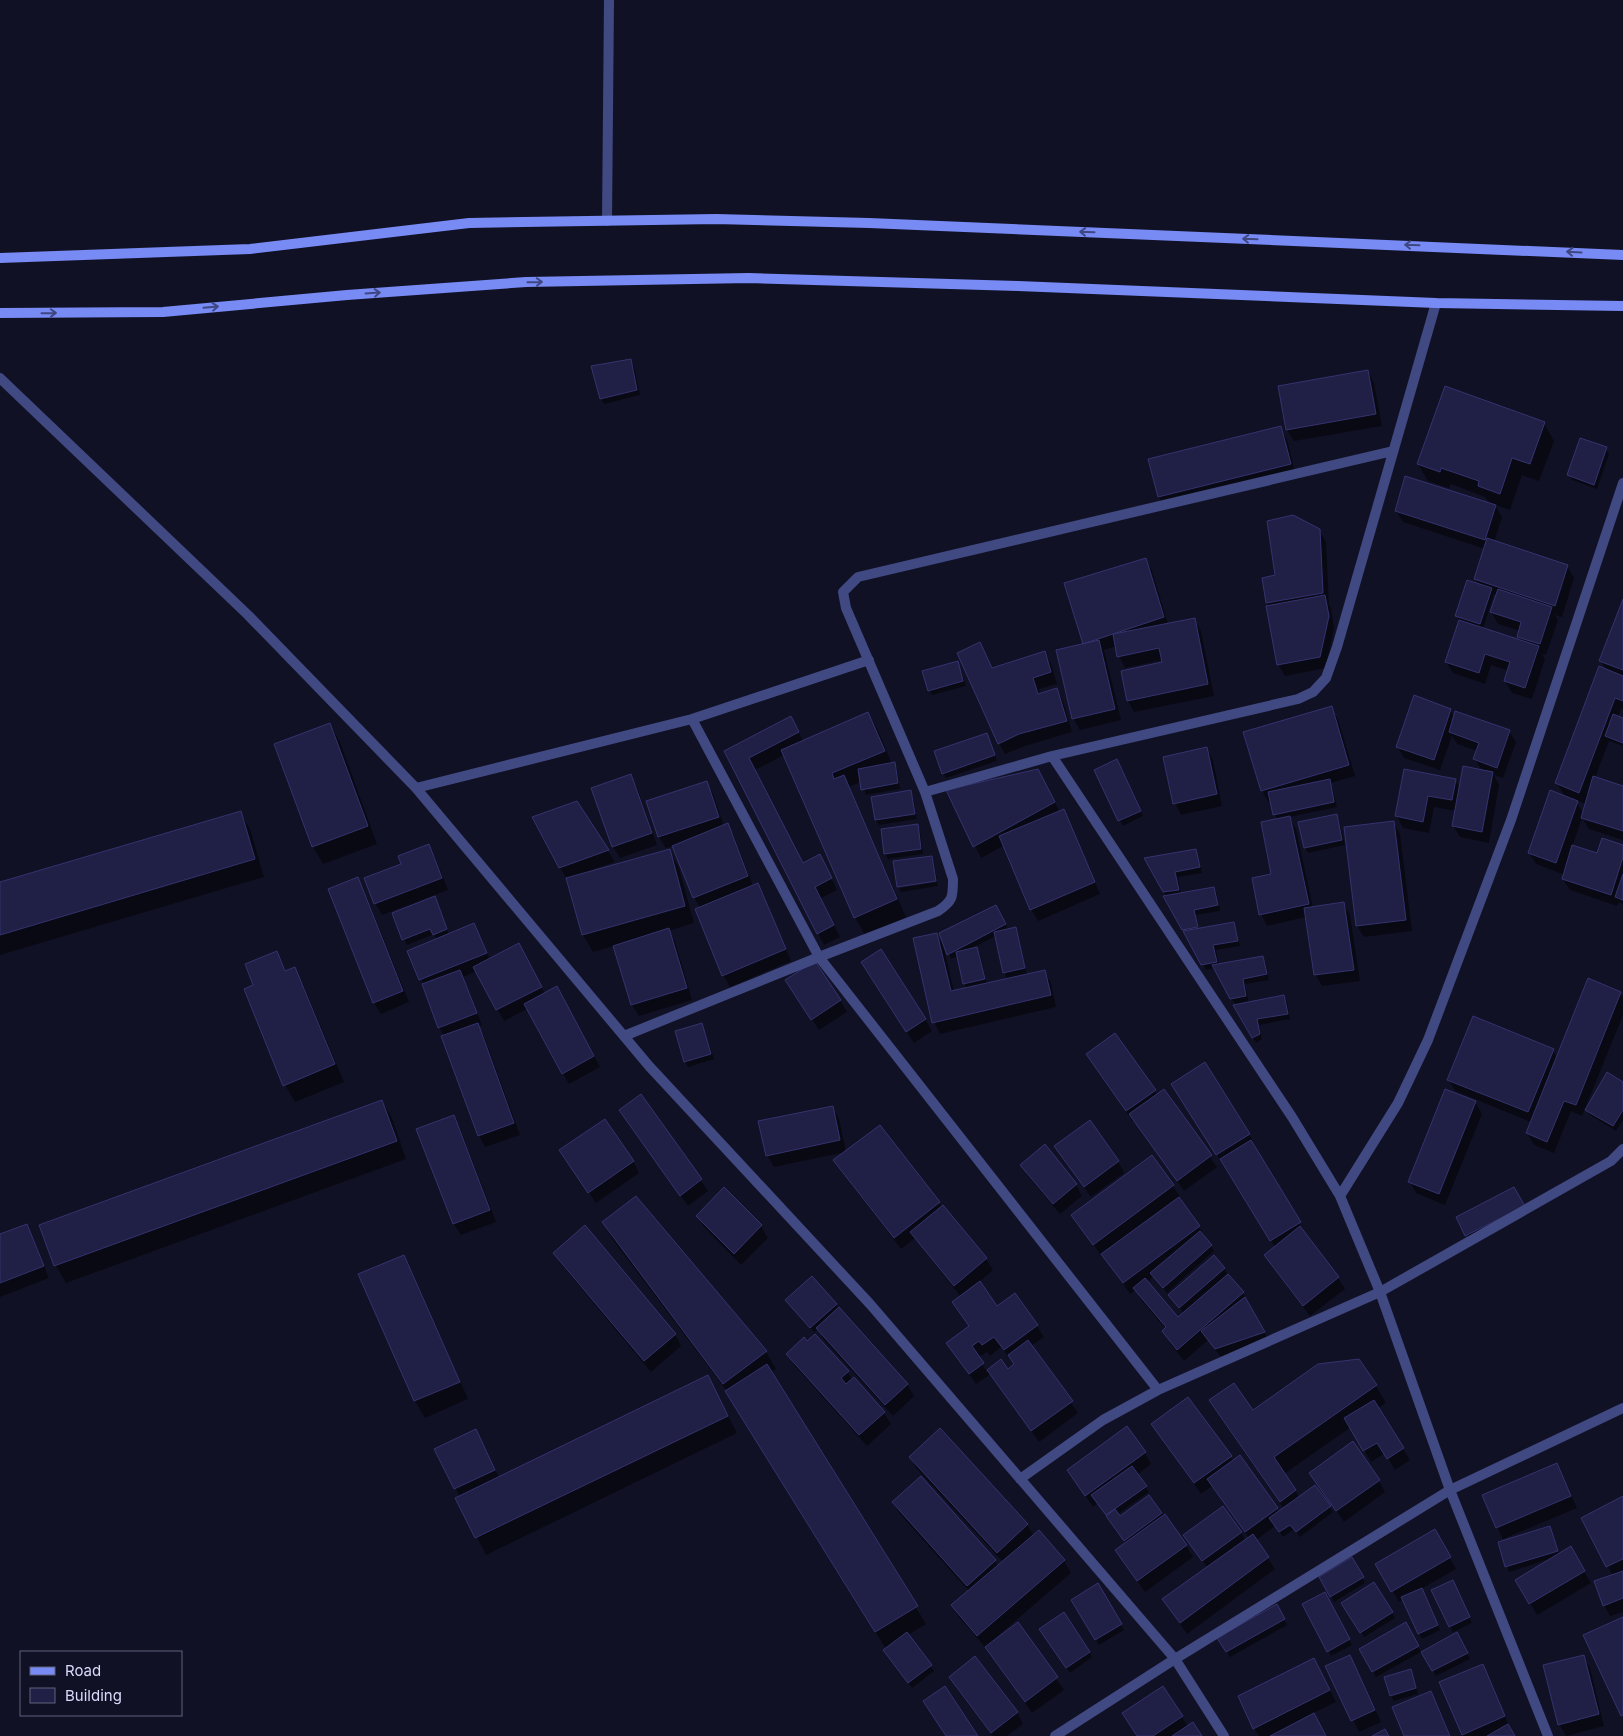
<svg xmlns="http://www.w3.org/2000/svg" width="1623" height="1736" font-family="Inter,sans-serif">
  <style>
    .shadow { fill: #0007; fill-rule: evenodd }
    .building { fill: #201f45; stroke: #35336f }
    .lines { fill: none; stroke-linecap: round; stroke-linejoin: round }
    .street { stroke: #404981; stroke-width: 10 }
    .secondary { stroke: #788af4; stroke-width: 10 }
    .oneway { stroke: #3f4783 }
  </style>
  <rect width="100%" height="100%" fill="#111126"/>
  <path class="shadow" d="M631 361 634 366 640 395 604 404 601 399 593 367Z
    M1368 371 1374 383 1382 426 1294 441 1287 430 1279 387Z
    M1544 423 1554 441 1539 481 1522 475 1510 510 1495 505 1502 517 1494 542 1567 566 1574 578 1562 617 1555 615 1558 620 1546 655 1542 654 1545 659 1532 699 1512 693 1505 681 1509 671 1491 665 1485 684 1453 673 1446 662 1460 621 1456 615 1479 585 1475 579 1485 549 1403 522 1396 511 1490 504 1485 497 1451 484 1449 488 1428 481 1418 464ZM1494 594 1497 595 1491 612 1498 624 1520 631 1518 636 1521 642 1483 629Z
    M1280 427 1287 439 1296 476 1165 508 1159 497 1150 460Z
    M1606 448 1609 454 1597 489 1572 480 1569 475Z
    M1319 530 1326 542 1329 604 1331 608 1334 628 1326 668 1285 676 1278 664 1263 578 1276 576Z
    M1145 559 1152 571 1168 624 1194 619 1201 631 1214 696 1134 712 1128 701 1163 663 1162 660 1125 668 1119 656 1117 646 1104 650 1121 720 1080 730 1073 718 1085 644Z
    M1623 603V709L1621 708 1618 717 1623 719V746L1609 741 1595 778 1623 787V840L1589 829 1582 818 1572 847 1598 854 1623 847V899L1620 898V900L1623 901V904L1619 902 1617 906 1570 890 1563 879 1565 875 1536 864 1529 853 1565 797 1557 783 1606 670 1601 661ZM1575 800 1586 804 1583 813Z
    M980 644 993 669 1045 653 1051 664 1057 684 1039 689 1040 695 1056 690 1063 701 1072 732 1025 746 1005 754 999 743Z
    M958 663 966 686 932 695 929 690Z
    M1331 708 1338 719 1355 776 1331 783 1337 807 1289 817 1296 829 1313 908 1343 904 1350 915 1360 981 1322 986 1315 974 1306 917 1267 926 1261 914 1273 875 1278 820 1274 814 1271 801 1268 802 1262 790Z
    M1450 710 1455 717 1509 731 1516 742 1503 778 1494 775 1499 785 1489 843 1460 837 1453 826 1456 811 1434 807 1429 833 1403 828 1397 816 1405 771 1455 780 1460 788 1482 771 1475 759 1477 751 1457 744 1452 736 1440 770 1404 758 1397 746Z
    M868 713 878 730 892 764H894L897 769 900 789 866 795 861 782 849 787 906 917 865 935 855 917 784 755 755 770 803 865 826 867 837 890 821 898 840 937 824 945 725 751 797 729 803 741Z
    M330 724 340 742 377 844 323 864 313 847 275 744Z
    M986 734 997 761 946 778 943 773Z
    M1206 748 1213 760 1222 806 1181 815 1175 803Z
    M1120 766 1143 816 1123 826 1096 771Z
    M630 776 637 787 657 845 620 858 613 847 592 789Z
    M706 782 713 794 724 826 727 825 734 836 753 886 757 884 764 896 791 961 730 987 723 975 700 908 694 897 674 846 666 848 659 837 648 802Z
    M1044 782 1060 812 1064 810 1070 822 1100 894 1038 921 1031 909 1005 845 981 858 948 791Z
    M910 792 913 797 917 819 879 825 876 820Z
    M577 803 615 862 594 869V871L669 850 679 868 694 923 668 931 675 941 692 1000 639 1016 632 1005 614 946 593 952 583 935 567 879 560 868 534 818Z
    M240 812 250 829 264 877 0 955V883Z
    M1336 815 1339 820 1345 845 1308 853 1305 847Z
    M1394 823 1400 834 1412 931 1364 937 1357 926Z
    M917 825 920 831 923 854 888 859 885 854Z
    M429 846 435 857 448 890 382 915 375 903 402 865Z
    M1195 850 1198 856 1202 873 1178 877 1181 894 1214 888 1217 894 1220 911 1196 915 1199 929 1233 923 1236 929 1240 946 1216 950 1219 965 1263 957 1266 963 1269 980 1245 984 1249 1003 1284 997 1287 1002 1290 1019 1259 1025 1262 1039 1256 1043 1215 968 1206 970 1146 859Z
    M931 857 934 862 937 879 898 885Z
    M357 878 364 890 409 1002 381 1014 374 1003 329 890Z
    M937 882 938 886 901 892 899 888Z
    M435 898 449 935 474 925 490 959 525 956 545 994 563 999 600 1067 569 1084 527 1009 504 1021 477 971 463 977 482 1025 478 1027 484 1036 520 1135 485 1147 479 1136 443 1037 444 1036 439 1027 424 985 409 952 437 940 434 934 407 945 393 913Z
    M999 911 1008 930 1015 928 1018 934 1027 975 1044 971 1051 983 1056 1007 940 1034 934 1022 937 934 944 947ZM996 936 1004 972 1008 980 987 984 980 954 977 949H970ZM945 947 951 959 958 956 964 983 967 989 954 992 944 948Z
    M276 953 287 972 294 969 304 986 344 1082 295 1102 285 1085 255 986Z
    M869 974 925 1019 932 1031 914 1043Z
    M794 992 840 1000 847 1012 819 1030Z
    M1620 993 1623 997V1015L1582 1116 1571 1111 1554 1153 1534 1145 1527 1133 1531 1122 1455 1091 1449 1080 1553 1050 1557 1058Z
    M702 1024 714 1059 688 1067 685 1061Z
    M1087 1054 1155 1090 1157 1095 1164 1090 1217 1167 1184 1191 1135 1120 1133 1122Z
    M1623 1083V1120L1616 1131 1590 1115 1587 1110Z
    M1180 1095 1249 1134 1255 1146 1254 1147 1306 1235 1338 1278 1345 1289 1310 1316 1272 1266 1265 1255 1275 1247 1225 1165 1224 1166Z
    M641 1096 708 1191 688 1206 620 1111Z
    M382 1101 392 1118 406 1159 66 1283 56 1266 41 1226Z
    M1475 1102 1482 1114 1445 1205 1416 1193 1410 1182Z
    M832 1107 839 1119 846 1152 774 1167 767 1155Z
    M453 1116 460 1128 496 1222 461 1235 454 1224 418 1130Z
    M561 1151 633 1161 639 1173 596 1203Z
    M1062 1157 1118 1161 1124 1173 1091 1197Z
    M1151 1157 1173 1186 1214 1251 1167 1293 1154 1276 1147 1282 1178 1319 1184 1314 1170 1296 1214 1257 1243 1293 1249 1304 1248 1305 1271 1344 1223 1360 1208 1340 1184 1361 1170 1343 1164 1331 1166 1329 1141 1300 1136 1290 1130 1294 1103 1254 1101 1255 1080 1226Z
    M835 1161 939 1203 986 1259 993 1270 979 1282 997 1308 1015 1295 1037 1326 1044 1337 1031 1346 1078 1413 1039 1442 991 1374 976 1384 948 1344 970 1327 953 1303 961 1297 915 1238 901 1249 842 1172ZM1001 1347 1015 1365 1008 1371 1001 1361 987 1372 978 1358 987 1352 990 1356Z
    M1022 1165 1076 1185 1082 1196 1060 1214 1028 1176Z
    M724 1188 761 1226 768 1238 741 1265 704 1227 697 1216Z
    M1526 1211 1470 1240 1458 1218Z
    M603 1223 766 1352 776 1369 771 1372 926 1624 908 1635 934 1671 912 1688 888 1655 886 1649 727 1391 613 1240Z
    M26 1225 33 1237 49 1278 0 1297V1236Z
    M554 1253 675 1334 681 1346 651 1372 561 1264Z
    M403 1256 413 1274 468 1399 425 1418 415 1401 360 1275Z
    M786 1300 836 1305 907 1384 914 1396 893 1416 824 1340 818 1329 814 1332Z
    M788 1354 848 1372 852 1380 884 1413 891 1424 867 1446 794 1365Z
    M707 1376 737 1433 486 1555 457 1498 460 1497 436 1449 476 1431 499 1478Z
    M1376 1386 1386 1403 1378 1408 1410 1460 1395 1470 1385 1453 1371 1462 1351 1427 1284 1474 1300 1498 1315 1487 1333 1512 1300 1537 1294 1529 1283 1537 1275 1526 1256 1540 1275 1569 1187 1634 1164 1600 1208 1568 1192 1547 1241 1532 1246 1541 1249 1538 1212 1486 1201 1494 1152 1424 1230 1457 1280 1513 1284 1509 1221 1418 1211 1401 1252 1412Z
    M940 1430 1027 1525 1034 1536 1039 1532 1064 1561 1071 1573 993 1640 995 1641 1018 1624 1064 1690 1032 1713 986 1646 985 1647 959 1617 953 1606 969 1591 900 1514 893 1503 995 1561 998 1567 1003 1562 917 1469 910 1457Z
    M1145 1453 1151 1464 1137 1475 1149 1492 1118 1514 1120 1518 1149 1496 1186 1545 1193 1557 1145 1592 1116 1550 1126 1543 1098 1503 1093 1507 1069 1471Z
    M1557 1465 1577 1508 1503 1539 1497 1527Z
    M1311 1474 1379 1481 1385 1492 1344 1522Z
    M1623 1498V1612L1610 1616 1604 1605 1613 1576 1583 1518Z
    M1550 1528 1560 1555 1570 1548 1591 1583 1537 1615 1517 1580 1549 1559 1509 1572 1499 1543Z
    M1434 1531 1456 1569 1421 1589 1440 1630 1422 1639 1403 1600 1399 1602 1377 1564Z
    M1352 1559 1365 1583 1334 1602 1321 1578Z
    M1374 1583 1395 1618 1364 1637 1343 1603Z
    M1097 1585 1124 1630 1099 1645 1073 1600Z
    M1455 1586 1472 1623 1453 1632 1450 1627Z
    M1324 1593 1352 1645 1331 1656 1304 1605Z
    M1277 1606 1287 1625 1230 1657 1219 1638Z
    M1405 1623 1421 1652 1376 1677 1360 1649Z
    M1044 1634 1089 1652 1092 1657 1070 1673Z
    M1457 1634 1470 1659 1436 1676 1423 1652Z
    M1583 1656 1590 1668 1604 1726 1566 1736 1559 1724Z
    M1482 1665 1489 1677 1513 1736H1463L1441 1683Z
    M1327 1667 1356 1668 1381 1722 1359 1732Z
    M1410 1670 1418 1694 1394 1701 1391 1696Z
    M1320 1671 1336 1702 1313 1713 1325 1736H1259L1254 1728Z
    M951 1677 1017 1712 1023 1724 1007 1736H993L957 1689Z
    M1431 1692 1437 1704 1451 1736H1405Z
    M1182 1717 1188 1727 1201 1736H1137Z"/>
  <path class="building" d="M631 359 637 390 600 399 591 366Z
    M1368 370 1376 414 1286 430 1278 386Z
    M1445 386 1545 422 1530 464 1512 458 1500 494 1478 486 1479 481 1441 468 1440 472 1417 464Z
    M1281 426 1291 464 1158 497 1148 459Z
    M1580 438 1607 447 1594 485 1567 475Z
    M1405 476 1496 505 1485 540 1395 511Z
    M1293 515 1320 529 1323 593 1266 603 1262 578 1275 575 1267 521Z
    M1487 538 1568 565 1555 606 1474 579Z
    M1146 558 1164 617 1083 644 1064 583Z
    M1467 580 1492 588 1480 624 1455 616Z
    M1498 589 1552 607 1540 644 1517 637 1521 622 1490 612Z
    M1325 595 1329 616 1320 657 1277 665 1266 606Z
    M1623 599V670L1599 661Z
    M1195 618 1208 684 1127 701 1121 671 1162 662 1159 648 1117 657 1113 634Z
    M1459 620 1539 646 1525 688 1504 681 1510 662 1485 654 1479 673 1445 662Z
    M1099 640 1115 709 1072 719 1056 650Z
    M980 642 992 668 1045 651 1051 672 1033 678 1038 694 1057 688 1067 721 1019 734 998 744 957 653Z
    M958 661 963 681 928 691 922 671Z
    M1599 666 1623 676V701L1615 698 1579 793 1555 783Z
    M1414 695 1451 709 1434 760 1396 747Z
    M1332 706 1349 765 1261 791 1243 732Z
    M1455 711 1510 730 1497 768 1473 759 1479 743 1449 732Z
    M868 712 885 751 832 773 834 779 844 775 897 899 854 918 781 750Z
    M1613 714 1623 718V743L1605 736Z
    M791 716 799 732 749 758 803 863 820 854 832 878 815 887 834 925 817 934 724 751Z
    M330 723 368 826 312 847 274 744Z
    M987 733 995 755 942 774 934 751Z
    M1207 747 1217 794 1173 804 1163 757Z
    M1117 759 1141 811 1118 821 1094 770Z
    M895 762 898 783 861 790 858 769Z
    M1463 766 1493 772 1482 832 1452 826Z
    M1038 769 1055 802 973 847 946 790Z
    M1404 769 1456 779 1452 800 1428 796 1423 822 1395 816Z
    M631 774 652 833 612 847 591 788Z
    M1593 776 1623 786V831L1581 818Z
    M1330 779 1334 802 1273 815 1268 792Z
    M707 781 719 817 658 837 646 801Z
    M911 790 915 814 875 820 871 797Z
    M1550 790 1578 801 1556 863 1528 853Z
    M577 801 609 850 559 868 532 817Z
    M1064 809 1095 882 1030 910 999 836Z
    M241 811 255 859 0 935V882Z
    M1337 814 1342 840 1304 848 1298 822Z
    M1290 816 1309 904 1259 915 1252 878 1271 874 1261 822Z
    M1394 821 1406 920 1356 926 1344 827Z
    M728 823 748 876 693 898 672 846Z
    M918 824 921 849 884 854 881 829Z
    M1602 838 1623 845V857L1611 895 1562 879 1572 845 1597 853Z
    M429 844 442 878 374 904 364 878 401 864 398 856Z
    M670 849 685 906 582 935 566 878Z
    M1196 849 1200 867 1175 872 1179 890 1163 892 1144 858Z
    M932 856 936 881 897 887 893 861Z
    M1623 874V900L1615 897Z
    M358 877 403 991 373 1003 328 889Z
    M758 883 786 949 722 976 695 909Z
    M1214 887 1218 905 1194 910 1198 927 1182 930 1163 896Z
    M435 896 447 929 433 935 430 929 402 940 392 913Z
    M1344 902 1354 970 1314 975 1304 908Z
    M996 905 1006 924 947 955 939 933Z
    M1234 922 1238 941 1213 945 1217 962 1201 965 1183 931Z
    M474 923 487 953 419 980 407 951Z
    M1016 927 1025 968 1003 973 994 932Z
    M669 928 687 988 631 1005 613 946Z
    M937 933 951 991 1045 970 1051 995 932 1023 913 938Z
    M519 943 542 987 496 1010 473 967Z
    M977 947 985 979 963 984 956 952Z
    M881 949 926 1019 906 1032 861 962Z
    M277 951 285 971 295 967 335 1064 283 1086 244 989 253 985 245 964Z
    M1263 956 1267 974 1243 979 1246 996 1230 999 1212 965Z
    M815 961 841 1000 811 1020 785 980Z
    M460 970 477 1013 438 1028 422 984Z
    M1588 978 1621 992 1576 1105 1564 1101 1547 1142 1526 1133Z
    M557 986 594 1056 562 1074 524 1004Z
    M1284 995 1288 1014 1257 1019 1260 1034 1252 1038 1233 1005Z
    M1473 1016 1554 1049 1528 1112 1447 1080Z
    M478 1023 514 1123 478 1136 441 1036Z
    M702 1023 711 1054 684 1062 675 1031Z
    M1115 1033 1156 1090 1126 1111 1086 1054Z
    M1205 1062 1250 1134 1216 1155 1171 1084Z
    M1607 1072 1623 1082V1110L1613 1126 1585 1110Z
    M1164 1089 1212 1155 1177 1181 1129 1114Z
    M1445 1089 1476 1101 1439 1194 1408 1182Z
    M641 1094 702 1179 680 1196 619 1110Z
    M382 1100 397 1141 54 1266 39 1225Z
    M833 1106 840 1140 766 1156 758 1121Z
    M454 1115 490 1210 453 1224 416 1129Z
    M605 1119 634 1161 588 1193 559 1150Z
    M1090 1120 1119 1161 1084 1187 1054 1146Z
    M880 1125 940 1202 894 1238 833 1160Z
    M1251 1140 1301 1222 1270 1241 1220 1159Z
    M1045 1144 1077 1184 1053 1204 1020 1165Z
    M1152 1155 1174 1185 1093 1245 1071 1215Z
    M724 1187 762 1225 734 1254 696 1216Z
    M1514 1187 1525 1206 1465 1236 1456 1217Z
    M636 1196 767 1351 723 1384 602 1222Z
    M1179 1197 1200 1226 1123 1283 1101 1254Z
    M943 1205 987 1258 954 1286 910 1232Z
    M27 1224 44 1266 0 1283V1234Z
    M585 1225 676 1334 644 1361 553 1253Z
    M1300 1226 1339 1277 1303 1306 1264 1255Z
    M1200 1231 1212 1245 1163 1288 1150 1273Z
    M404 1255 460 1382 414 1401 358 1274Z
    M1214 1255 1225 1268 1179 1308 1168 1295Z
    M1228 1274 1244 1292 1177 1350 1162 1331 1166 1327 1133 1288 1145 1278 1178 1317Z
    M812 1276 837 1304 810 1328 785 1300Z
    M980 1281 997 1306 1015 1293 1038 1325 1004 1350 994 1337 982 1345 979 1341 972 1346 984 1363 969 1374 946 1343 969 1326 952 1302Z
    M1245 1297 1265 1332 1215 1349 1201 1331Z
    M839 1307 908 1384 885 1405 816 1328Z
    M815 1334 849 1371 841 1378 846 1384 854 1377 885 1412 859 1435 786 1354 804 1337 807 1341Z
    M1028 1340 1073 1401 1031 1431 987 1370 1001 1359 1008 1369 1014 1364 1008 1355Z
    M1359 1359 1377 1385 1274 1457 1296 1490 1280 1502 1209 1400 1234 1383 1253 1410 1318 1364Z
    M767 1364 918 1606 875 1632 725 1391Z
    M708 1375 728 1416 475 1538 455 1498Z
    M1188 1397 1232 1456 1194 1483 1151 1424Z
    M1374 1400 1404 1448 1387 1459 1377 1443 1363 1451 1344 1418Z
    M1127 1426 1146 1452 1085 1496 1067 1470Z
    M940 1428 1028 1524 997 1553 909 1457Z
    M476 1429 495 1470 454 1489 434 1449Z
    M1353 1441 1380 1480 1336 1511 1309 1473Z
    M1240 1455 1278 1508 1245 1532 1207 1479Z
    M1557 1463 1571 1496 1496 1528 1482 1495Z
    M1132 1466 1147 1486 1106 1515 1091 1495Z
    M921 1476 996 1560 967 1586 892 1502Z
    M1315 1485 1331 1506 1296 1532 1290 1525 1279 1532 1269 1518Z
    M1149 1495 1162 1513 1124 1541 1106 1516 1115 1509 1120 1516Z
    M1623 1496V1559L1606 1567 1581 1518Z
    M1223 1506 1242 1532 1202 1561 1183 1535Z
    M1165 1514 1187 1545 1137 1581 1115 1550Z
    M1550 1526 1558 1551 1505 1567 1498 1542Z
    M1435 1529 1451 1557 1391 1592 1375 1564Z
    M1039 1530 1065 1560 977 1636 951 1605Z
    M1253 1534 1269 1557 1180 1623 1162 1599Z
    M1571 1546 1585 1571 1529 1604 1515 1580Z
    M1352 1557 1364 1577 1330 1597 1319 1577Z
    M1623 1571V1598L1603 1606 1594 1581Z
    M1453 1580 1470 1617 1449 1627 1431 1590Z
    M1374 1582 1393 1612 1360 1633 1341 1603Z
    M1098 1583 1122 1624 1095 1640 1071 1600Z
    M1422 1588 1438 1625 1418 1634 1401 1597Z
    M1325 1592 1350 1639 1327 1652 1302 1604Z
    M1277 1604 1285 1619 1226 1652 1217 1638Z
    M1064 1612 1090 1652 1066 1668 1039 1629Z
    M1623 1617V1715L1621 1716 1583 1635Z
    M1018 1622 1058 1677 1025 1702 985 1647Z
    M1406 1622 1419 1646 1372 1672 1359 1649Z
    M907 1632 932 1665 908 1683 883 1650Z
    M1457 1632 1468 1653 1432 1671 1421 1652Z
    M1350 1655 1375 1710 1351 1721 1325 1666Z
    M1584 1655 1599 1714 1558 1725 1543 1665Z
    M975 1656 1018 1712 991 1733 949 1677Z
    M1314 1658 1330 1690 1253 1729 1238 1696Z
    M1483 1664 1505 1716 1462 1735 1439 1682Z
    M1411 1669 1416 1688 1390 1696 1384 1677Z
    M945 1686 978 1736H946L923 1701Z
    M1163 1686 1183 1716 1153 1736H1137L1122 1713Z
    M1431 1691 1450 1736H1404L1392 1707Z
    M1314 1713 1326 1736H1270Z
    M1193 1722 1202 1736H1172Z
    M1508 1724 1515 1736H1487Z
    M1385 1729 1389 1736H1372Z"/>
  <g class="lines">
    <path class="street" d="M607 221 609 0
      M0 378 248 615 416 788 649 1066 870 1304 1175 1659 1224 1736
      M692 719 819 957 938 911C953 901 953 897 953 879L925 792 846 608 843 592 858 577 1393 451
      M1052 756 1292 1117 1340 1196 1380 1292 1450 1490 1548 1736
      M416 788 692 719 869 660
      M925 792 1052 756 1298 699 1313 692 1326 678 1337 647 1436 303
      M624 1036 819 957 1158 1390
      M1340 1196 1398 1103 1428 1040 1511 820 1623 483
      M1020 1479 1103 1420 1158 1390 1380 1292 1611 1161 1623 1149
      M1055 1736 1175 1659 1450 1490 1623 1408"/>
    <path class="secondary" d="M0 258 250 249 469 223 716 219 869 223 1623 255
      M0 313 163 312 347 295 526 282 749 278 1018 286 1436 303 1623 306"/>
  </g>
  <defs><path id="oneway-shaft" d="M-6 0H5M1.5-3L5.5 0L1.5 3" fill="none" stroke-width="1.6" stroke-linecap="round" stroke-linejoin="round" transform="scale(1.25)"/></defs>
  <g class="oneway">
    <use href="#oneway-shaft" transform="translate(1087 232) rotate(-178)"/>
    <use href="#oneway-shaft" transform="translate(1250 239) rotate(-178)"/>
    <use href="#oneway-shaft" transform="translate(1412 245) rotate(-178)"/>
    <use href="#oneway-shaft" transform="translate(1574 252) rotate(-177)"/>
    <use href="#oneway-shaft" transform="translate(535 282) rotate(-1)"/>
    <use href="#oneway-shaft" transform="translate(373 293) rotate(-4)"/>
    <use href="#oneway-shaft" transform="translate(211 307) rotate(-5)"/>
    <use href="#oneway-shaft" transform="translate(49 313) rotate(-1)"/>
  </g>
  <rect x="20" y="1651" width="162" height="65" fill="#111126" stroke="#61627c"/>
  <rect x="30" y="1667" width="25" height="8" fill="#788af4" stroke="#61627c"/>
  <text x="65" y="1676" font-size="15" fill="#d9dbfc">Road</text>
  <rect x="30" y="1688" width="25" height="15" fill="#201f45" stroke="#61627c"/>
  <text x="65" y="1701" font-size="15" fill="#d9dbfc">Building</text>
</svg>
